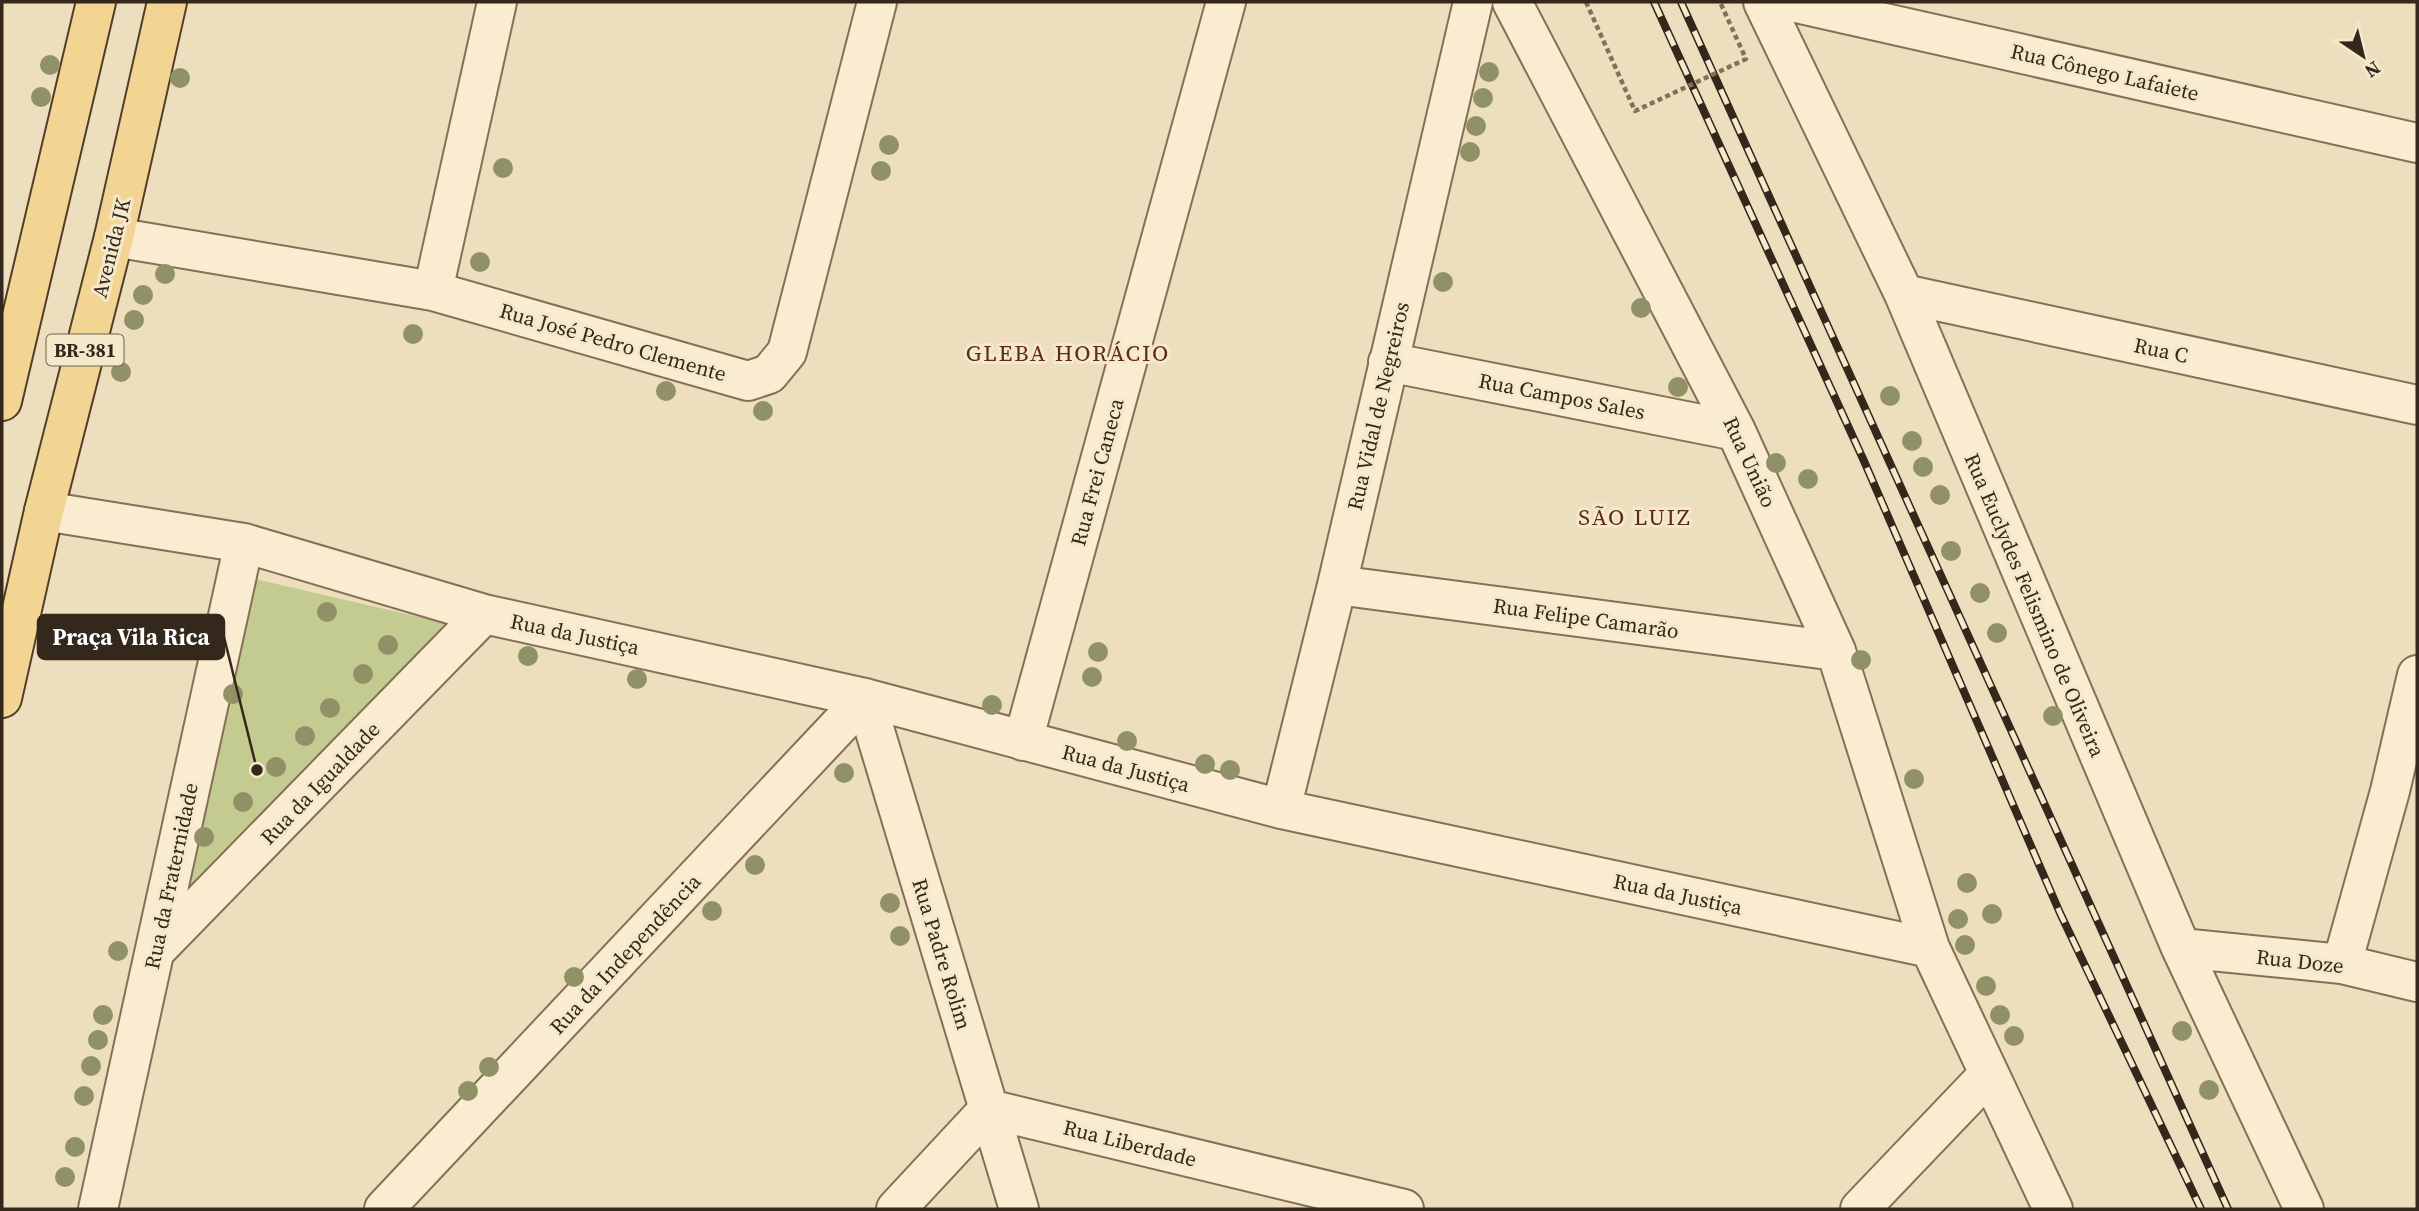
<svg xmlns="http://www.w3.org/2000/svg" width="2419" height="1211" font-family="'Source Serif 4',serif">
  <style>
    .green { fill: #c4cb91 }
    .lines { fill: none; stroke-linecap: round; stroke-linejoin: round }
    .minor-casing { stroke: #856f56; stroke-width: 42 }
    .major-casing { stroke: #523d2b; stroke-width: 42 }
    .minor { stroke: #f9ecd0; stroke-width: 38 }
    .major { stroke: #f2d493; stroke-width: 38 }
    .rail-casing { stroke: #34271b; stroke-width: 8 }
    .rail { stroke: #f5e9cc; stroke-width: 5; stroke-dasharray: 16; stroke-linecap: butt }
    .path-bridge { stroke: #856f56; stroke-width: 4.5; stroke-dasharray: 5 3.5; stroke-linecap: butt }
    .tree { fill: #919168 }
    .labels { text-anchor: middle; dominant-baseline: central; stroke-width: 6; stroke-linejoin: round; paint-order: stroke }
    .shield { fill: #f5e9cc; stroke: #6e6150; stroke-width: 2 }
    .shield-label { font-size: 19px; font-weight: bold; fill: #34271b }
    .street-label { font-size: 21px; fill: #34271b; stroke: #f5e9cc }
    .neighbourhood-label { font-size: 23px; letter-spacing: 2px; fill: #61291a; stroke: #f5e9cc }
    .leader { fill: none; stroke: #34271b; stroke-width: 2.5 }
    .callout-dot { fill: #34271b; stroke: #f5e9cc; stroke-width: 2.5 }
    .callout { fill: #34271b; stroke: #34271b; stroke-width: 2.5 }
    .callout-label { font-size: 23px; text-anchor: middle; font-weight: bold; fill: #fff }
  </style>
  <rect width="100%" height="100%" fill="#eddfbd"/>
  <path class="green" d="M251 578 445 623 171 917Z"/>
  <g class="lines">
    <g class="minor-casing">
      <path id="minor" d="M1512 2 1736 431 1836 651 1930 948
        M1763 2 1904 294 2181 948 2304 1209
        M1792 2 2417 143
        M114 237 433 291 748 381 769 374 787 352 877 2
        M433 291 497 2
        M1904 294 2417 405
        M1388 362 1736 431
        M44 511 244 543 484 614 865 698 1281 809 1930 948 2053 1209
        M1337 585 1836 651
        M865 698 1019 1209
        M1023 741 1226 2
        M1281 809 1337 585 1473 2
        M2181 948 2342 964 2417 982
        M155 951 484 614
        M2342 964 2390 791 2417 675
        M98 1209 244 543
        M384 1209 865 698
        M896 1209 989 1109 1404 1209
        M1860 1209 1989 1074"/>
    </g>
    <g class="major-casing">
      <path id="major" d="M2 401 96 2
        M2 698 44 511 114 237 167 2"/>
    </g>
    <use href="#minor" class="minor"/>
    <use href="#major" class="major"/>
    <g class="rail-casing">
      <path id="rail" d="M1654 2 1864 461 2060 913 2201 1209
        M1681 2 2228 1209"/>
    </g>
    <use href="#rail" class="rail"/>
    <path class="path-bridge" d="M1586 2 1635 111 1746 59 1720 2"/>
  </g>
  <g class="tree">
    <circle cx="50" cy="65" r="10"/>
    <circle cx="1489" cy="72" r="10"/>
    <circle cx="180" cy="78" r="10"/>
    <circle cx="41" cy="97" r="10"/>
    <circle cx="1483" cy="98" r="10"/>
    <circle cx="1476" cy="126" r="10"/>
    <circle cx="889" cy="145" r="10"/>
    <circle cx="1470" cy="152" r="10"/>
    <circle cx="503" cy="168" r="10"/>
    <circle cx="881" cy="171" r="10"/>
    <circle cx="480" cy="262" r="10"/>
    <circle cx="165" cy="274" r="10"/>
    <circle cx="1443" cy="282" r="10"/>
    <circle cx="143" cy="295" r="10"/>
    <circle cx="1641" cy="308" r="10"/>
    <circle cx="134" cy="320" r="10"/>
    <circle cx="413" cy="334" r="10"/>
    <circle cx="121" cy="372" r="10"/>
    <circle cx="1678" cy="387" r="10"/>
    <circle cx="666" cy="391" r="10"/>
    <circle cx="1890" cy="396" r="10"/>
    <circle cx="763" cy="411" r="10"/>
    <circle cx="1912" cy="441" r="10"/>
    <circle cx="1776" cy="463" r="10"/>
    <circle cx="1923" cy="467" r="10"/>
    <circle cx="1808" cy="479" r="10"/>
    <circle cx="1940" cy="495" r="10"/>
    <circle cx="1951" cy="551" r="10"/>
    <circle cx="1980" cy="593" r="10"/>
    <circle cx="327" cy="612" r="10"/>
    <circle cx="1997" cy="633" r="10"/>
    <circle cx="388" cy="645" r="10"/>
    <circle cx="1098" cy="652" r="10"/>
    <circle cx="528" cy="656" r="10"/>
    <circle cx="1861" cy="660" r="10"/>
    <circle cx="363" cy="674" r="10"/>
    <circle cx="1092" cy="677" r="10"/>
    <circle cx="637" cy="679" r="10"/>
    <circle cx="233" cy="694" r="10"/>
    <circle cx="992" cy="705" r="10"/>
    <circle cx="330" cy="708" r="10"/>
    <circle cx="2053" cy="716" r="10"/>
    <circle cx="305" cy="736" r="10"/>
    <circle cx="1127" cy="741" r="10"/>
    <circle cx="1205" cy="764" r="10"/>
    <circle cx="276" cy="767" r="10"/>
    <circle cx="1230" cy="770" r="10"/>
    <circle cx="844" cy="773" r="10"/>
    <circle cx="1914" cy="779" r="10"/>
    <circle cx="243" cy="802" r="10"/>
    <circle cx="204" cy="837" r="10"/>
    <circle cx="755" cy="865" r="10"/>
    <circle cx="1967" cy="883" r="10"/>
    <circle cx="890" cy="903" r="10"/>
    <circle cx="712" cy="911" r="10"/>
    <circle cx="1992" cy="914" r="10"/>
    <circle cx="1958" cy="919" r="10"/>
    <circle cx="900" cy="936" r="10"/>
    <circle cx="1965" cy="945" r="10"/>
    <circle cx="118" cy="951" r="10"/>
    <circle cx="574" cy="977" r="10"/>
    <circle cx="1986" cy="986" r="10"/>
    <circle cx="103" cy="1015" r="10"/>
    <circle cx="2000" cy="1015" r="10"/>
    <circle cx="2182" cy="1031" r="10"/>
    <circle cx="2014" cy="1036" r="10"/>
    <circle cx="98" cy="1040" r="10"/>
    <circle cx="91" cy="1066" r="10"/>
    <circle cx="489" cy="1067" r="10"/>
    <circle cx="2209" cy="1090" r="10"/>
    <circle cx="468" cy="1091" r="10"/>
    <circle cx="84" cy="1096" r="10"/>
    <circle cx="75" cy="1147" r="10"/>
    <circle cx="65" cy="1177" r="10"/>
  </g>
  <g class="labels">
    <rect class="shield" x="46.5" y="334.5" width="77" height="31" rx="5"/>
    <g class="shield-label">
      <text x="85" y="350">BR-381</text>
    </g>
    <g class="street-label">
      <text transform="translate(2105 72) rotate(13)">Rua Cônego Lafaiete</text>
      <text transform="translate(111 248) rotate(-76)">Avenida JK</text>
      <text transform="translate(613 342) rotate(16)">Rua José Pedro Clemente</text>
      <text transform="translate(2161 350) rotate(12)">Rua C</text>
      <text transform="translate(1562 396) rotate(11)">Rua Campos Sales</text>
      <text transform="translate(1378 406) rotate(-77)">Rua Vidal de Negreiros</text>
      <text transform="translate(1750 462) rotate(65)">Rua União</text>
      <text transform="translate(1097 472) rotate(-75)">Rua Frei Caneca</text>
      <text transform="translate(2035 605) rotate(67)">Rua Euclydes Felismino de Oliveira</text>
      <text transform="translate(1586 618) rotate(8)">Rua Felipe Camarão</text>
      <text transform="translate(575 634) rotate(12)">Rua da Justiça</text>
      <text transform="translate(1126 768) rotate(15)">Rua da Justiça</text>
      <text transform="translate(320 783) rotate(-46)">Rua da Igualdade</text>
      <text transform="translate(171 876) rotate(-78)">Rua da Fraternidade</text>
      <text transform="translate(1678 894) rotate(12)">Rua da Justiça</text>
      <text transform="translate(625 954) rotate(-47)">Rua da Independência</text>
      <text transform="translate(942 954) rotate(73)">Rua Padre Rolim</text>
      <text transform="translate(2300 961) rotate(6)">Rua Doze</text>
      <text transform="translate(1130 1143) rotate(14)">Rua Liberdade</text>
    </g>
    <g class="neighbourhood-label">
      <text x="1068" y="353">GLEBA HORÁCIO</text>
      <text x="1635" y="517">SÃO LUIZ</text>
    </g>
  </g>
  <path class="leader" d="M257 770L224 637"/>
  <circle class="callout-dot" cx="257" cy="770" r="7"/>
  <rect class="callout" x="38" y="615" width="186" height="44" rx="7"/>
  <g class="callout-label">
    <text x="131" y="645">Praça Vila Rica</text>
  </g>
  <rect width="2419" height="1211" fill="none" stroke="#34271b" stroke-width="7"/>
  <g transform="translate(2363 56) rotate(145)" stroke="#f5e9cc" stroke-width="5" paint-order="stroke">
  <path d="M0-5L12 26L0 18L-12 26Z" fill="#34271b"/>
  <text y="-10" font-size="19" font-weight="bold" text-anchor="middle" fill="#34271b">N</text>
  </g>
</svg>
